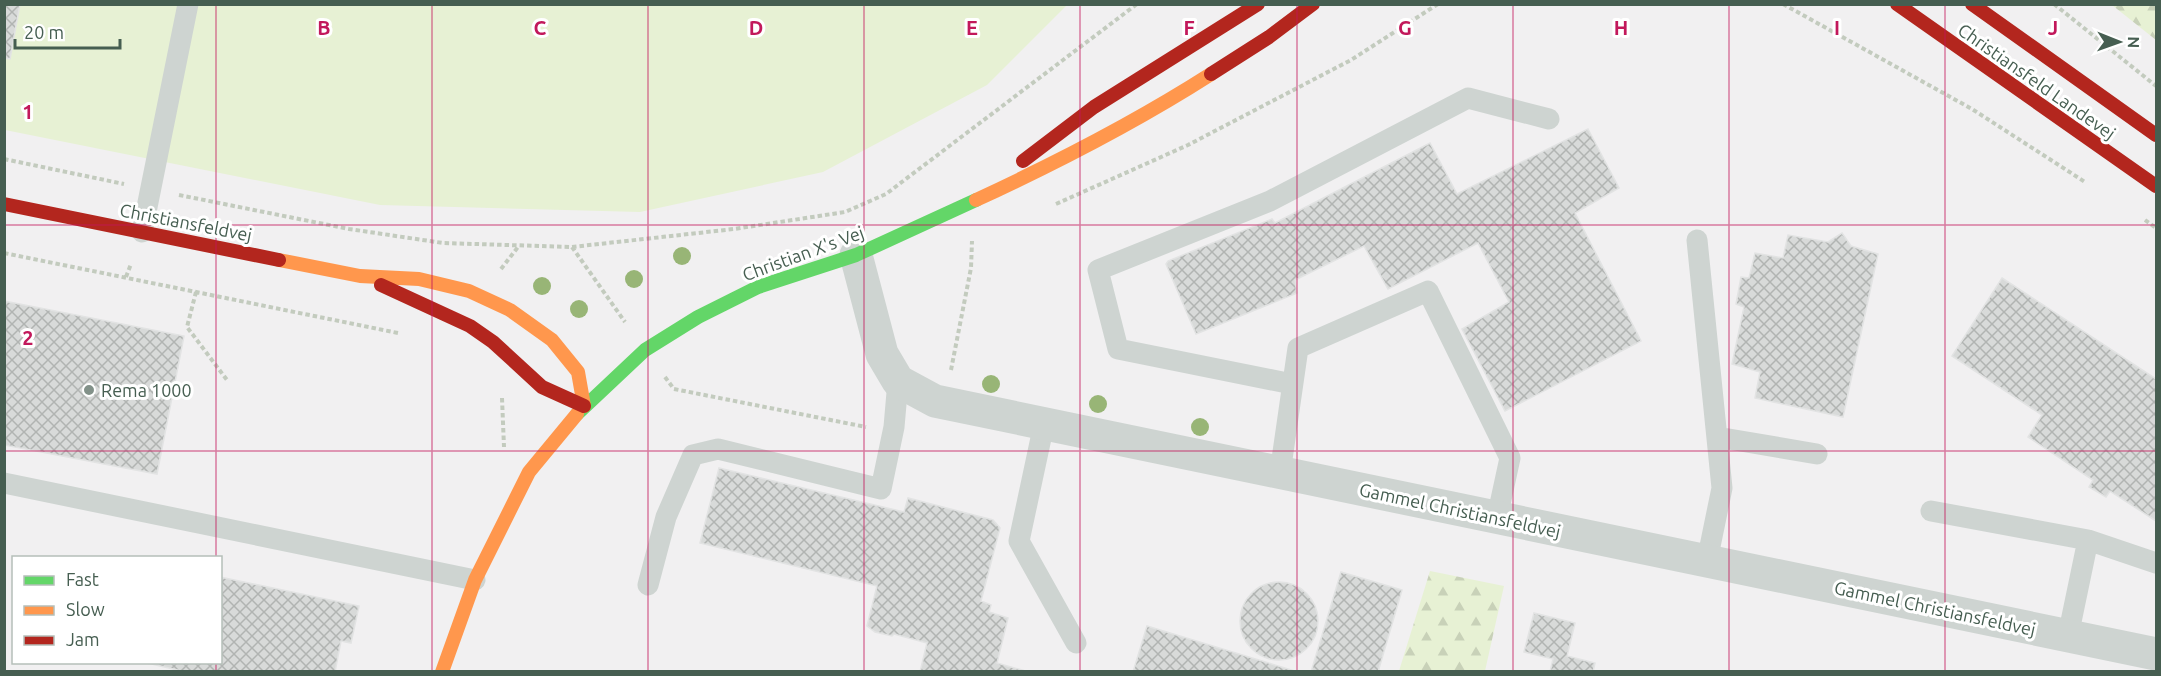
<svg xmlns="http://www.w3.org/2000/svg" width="2161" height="676" font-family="Ubuntu,sans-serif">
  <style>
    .forest { fill: url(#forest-firs) }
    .pitch { fill: #e7f1d4 }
    .building { fill: url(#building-cross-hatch); stroke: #e2e3e3; stroke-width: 1.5 }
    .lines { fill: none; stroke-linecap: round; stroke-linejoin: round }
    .path { stroke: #c3cbbe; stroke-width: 4; stroke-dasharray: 4.5 3; stroke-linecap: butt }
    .lane { stroke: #ced4d1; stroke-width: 21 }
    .street { stroke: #ced4d1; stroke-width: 33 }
    .fast { stroke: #63d668; stroke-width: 14 }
    .slow { stroke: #ff974d; stroke-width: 14 }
    .jam { stroke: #b3261e; stroke-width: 14 }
    .tree { fill: #98b576 }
    .grid { fill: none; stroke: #c2185b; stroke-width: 1.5; stroke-opacity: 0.55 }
    .poi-dot { fill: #829189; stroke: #fff; stroke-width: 2 }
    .labels { text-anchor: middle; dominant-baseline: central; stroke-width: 6; stroke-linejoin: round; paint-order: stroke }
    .street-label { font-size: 18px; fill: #465e51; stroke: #fff }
    .poi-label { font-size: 18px; fill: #465e51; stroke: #fff; text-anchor: start }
    .grid-label { font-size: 20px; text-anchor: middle; font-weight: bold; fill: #c2185b; stroke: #fff; stroke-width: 6; stroke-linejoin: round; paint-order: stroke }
  </style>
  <defs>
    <pattern id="forest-firs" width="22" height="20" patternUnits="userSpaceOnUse" patternTransform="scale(1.5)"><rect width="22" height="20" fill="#e7f1d4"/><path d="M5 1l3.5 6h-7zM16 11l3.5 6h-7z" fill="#c8d1b8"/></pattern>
    <pattern id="building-cross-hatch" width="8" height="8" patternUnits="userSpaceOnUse" patternTransform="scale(1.5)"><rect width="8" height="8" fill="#d8dad9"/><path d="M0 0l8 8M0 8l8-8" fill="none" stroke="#b1b4b2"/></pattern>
  </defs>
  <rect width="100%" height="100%" fill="#f1f0f1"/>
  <path class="forest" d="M2112 5H2156V40Z
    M1430 571 1504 586 1485 671H1399Z"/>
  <path class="pitch" d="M4 5H1067L987 85 823 172 640 212 380 205 5 130Z"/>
  <path class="building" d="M4 4H20L10 59 4 58Z
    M1588 129 1619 188 1575 213 1641 341 1505 411 1462 329 1509 302 1478 243 1388 289 1364 246 1295 280 1297 293 1196 334 1166 264 1168 261 1272 219 1275 223 1430 143 1457 194Z
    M1842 233 1851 246 1878 254 1843 417 1755 398 1760 372 1732 364 1744 307 1736 304 1741 277 1749 278 1755 253 1783 258 1788 235 1828 242Z
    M2002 278 2156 379V521L2110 491 2106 497 2089 487 2093 480 2028 437 2042 415 1952 356Z
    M4 301 184 336 157 474 4 445Z
    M719 468 904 512 908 498 993 520 1000 528 981 601 991 605 989 612 1008 618 997 663 1029 672H920L927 643 894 634 892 636 875 632 867 626 877 586 700 543Z
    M1341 572 1402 590 1378 672H1311Z
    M220 577 359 606 351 643 341 641 335 672H186L143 662H220Z
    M1240 621a39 39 0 1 1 78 0a39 39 0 1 1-78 0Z
    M1534 613 1575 623 1567 656 1595 663 1593 672H1550L1553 659 1524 652Z
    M1147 626 1298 672H1133Z"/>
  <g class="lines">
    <path class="path" d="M1783 4 1972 109 2085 182
      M2054 4 2156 86
      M4 159 124 184
      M179 195 349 229 443 243 572 247 734 229 845 212 886 194 1137 4
      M1056 204 1188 145 1351 60 1438 4
      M2145 220 2156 228
      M572 247 625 322
      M4 253 398 333
      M501 269 518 247
      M126 277 131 264
      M196 292 187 327 227 380
      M951 370 971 268 972 241
      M665 377 674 389 866 427
      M502 398 504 447"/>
    <path class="lane" d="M142 232 188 4
      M1697 240 1722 488 1707 561
      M1292 384 1118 349 1098 270 1270 201 1468 98 1549 119
      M1044 424 1019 541 1076 643
      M1717 437 1817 454
      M1280 473 1298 348 1428 291 1510 458 1497 518
      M4 483 475 580
      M1931 511 2088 540 2068 636
      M2088 540 2156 563
      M648 585 666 517 693 455 718 449 881 489 894 427 898 381"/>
    <path class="street" d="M856 255 882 354 898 381 935 401 2156 654"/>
    <path class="fast" d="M577 414 645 350 698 317 758 287 856 255 976 200"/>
    <path class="slow" d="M976 200C1056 163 1136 122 1211 74
      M279 260 360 276 419 279 469 291 510 310 552 340 578 372 584 406
      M442 672 475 580 529 472 577 414"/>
    <path class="jam" d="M1897 4 2156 186
      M1972 4 2156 135
      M1211 74 1269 37 1313 4
      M1023 161 1094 107 1258 4
      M4 204 279 260
      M381 285 470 326 493 342 542 387 584 406"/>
  </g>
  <g class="tree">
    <circle cx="682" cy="256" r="9"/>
    <circle cx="634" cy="279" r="9"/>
    <circle cx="542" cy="286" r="9"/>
    <circle cx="579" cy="309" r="9"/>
    <circle cx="991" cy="384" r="9"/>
    <circle cx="1098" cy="404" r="9"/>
    <circle cx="1200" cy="427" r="9"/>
  </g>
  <path class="grid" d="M216 4V558M432 4V672M648 4V672M864 4V672M1080 4V672M1297 4V672M1513 4V672M1729 4V672M1945 4V672M4 225H2156M4 451H2156M216 662V672"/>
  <circle class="poi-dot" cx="89" cy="390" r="6"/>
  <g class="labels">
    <g class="street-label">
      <text transform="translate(2037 81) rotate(35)">Christiansfeld Landevej</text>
      <text transform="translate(186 222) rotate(11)">Christiansfeldvej</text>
      <text transform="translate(803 253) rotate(-20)">Christian X's Vej</text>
      <text transform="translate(1460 510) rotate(12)">Gammel Christiansfeldvej</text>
      <text transform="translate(1935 608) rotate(12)">Gammel Christiansfeldvej</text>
    </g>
    <g class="poi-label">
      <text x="101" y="390">Rema 1000</text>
    </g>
  </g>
  <g class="grid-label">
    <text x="324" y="35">B</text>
    <text x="540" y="35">C</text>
    <text x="756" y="35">D</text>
    <text x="972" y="35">E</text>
    <text x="1189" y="35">F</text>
    <text x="1405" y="35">G</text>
    <text x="1621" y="35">H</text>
    <text x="1837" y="35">I</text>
    <text x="2053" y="35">J</text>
    <text x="28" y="119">1</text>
    <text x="28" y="345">2</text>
  </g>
  <rect width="2161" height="676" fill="none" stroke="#465e51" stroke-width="12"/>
  <rect x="12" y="556" width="210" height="108" fill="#ffffff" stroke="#b5bfb9" stroke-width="1.5"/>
  <rect x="24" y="576" width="30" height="9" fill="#63d668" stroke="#b5bfb9" stroke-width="1.5"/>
  <text x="66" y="586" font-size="18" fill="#465e51">Fast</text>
  <rect x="24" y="606" width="30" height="9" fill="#ff974d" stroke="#b5bfb9" stroke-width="1.5"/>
  <text x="66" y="616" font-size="18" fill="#465e51">Slow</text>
  <rect x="24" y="636" width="30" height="9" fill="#b3261e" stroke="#b5bfb9" stroke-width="1.5"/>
  <text x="66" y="646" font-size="18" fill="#465e51">Jam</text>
  <g transform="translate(2119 42) rotate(91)" stroke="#ffffff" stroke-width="4.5" paint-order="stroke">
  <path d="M0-4.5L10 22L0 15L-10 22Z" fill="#465e51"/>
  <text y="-9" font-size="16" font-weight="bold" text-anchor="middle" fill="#465e51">N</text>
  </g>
  <path d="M15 39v9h105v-9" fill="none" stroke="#465e51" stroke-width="3"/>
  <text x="24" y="39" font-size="18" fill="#465e51" stroke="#ffffff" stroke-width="4.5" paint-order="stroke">20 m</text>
</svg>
